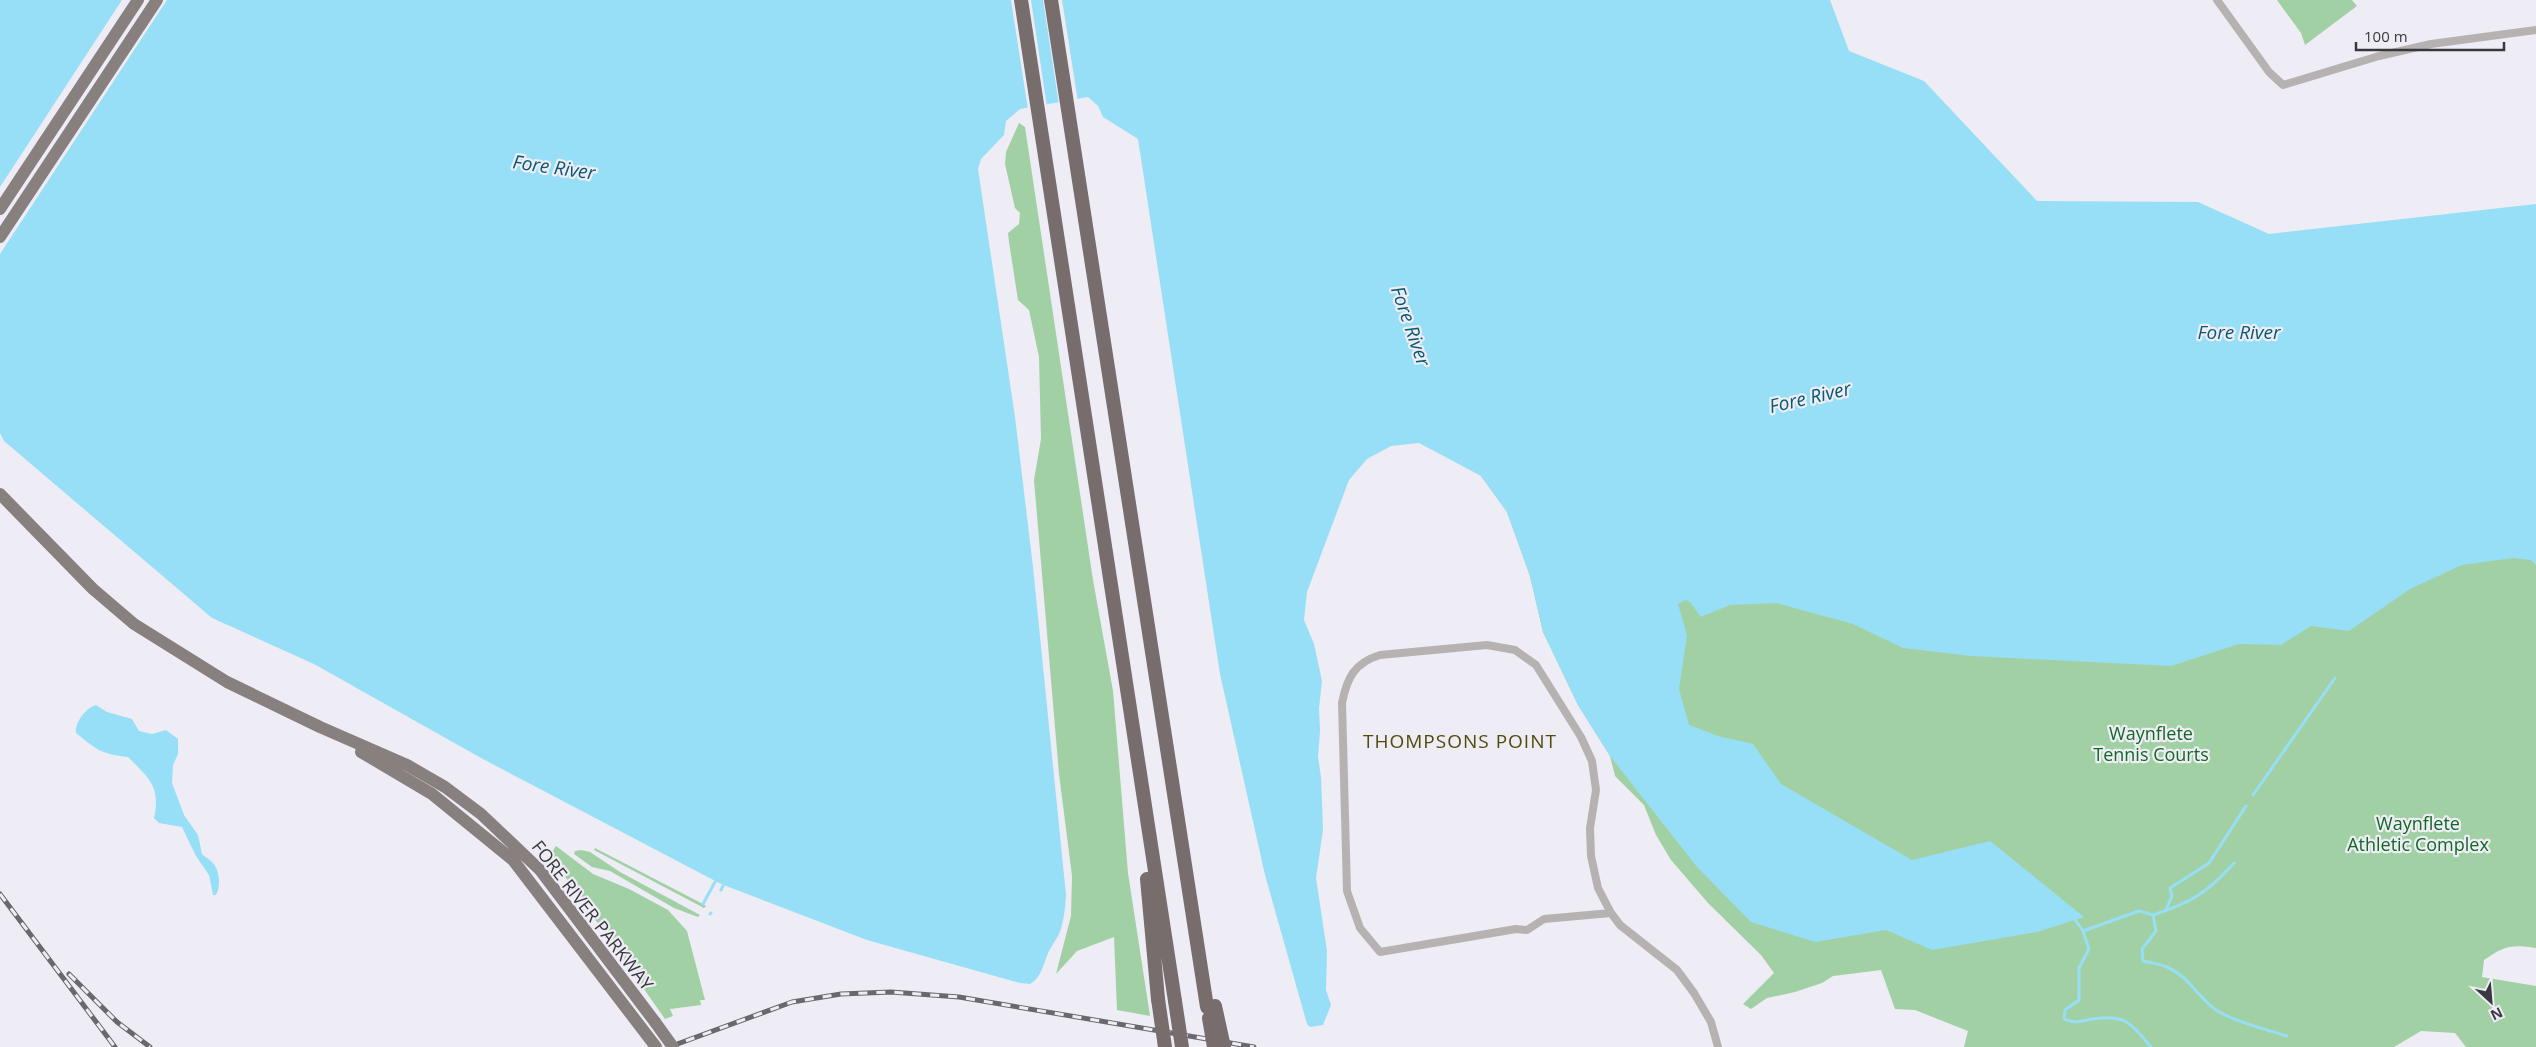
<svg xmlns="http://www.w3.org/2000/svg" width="2536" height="1047" font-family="'Open Sans',sans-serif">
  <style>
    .green { fill: #a1d0a4 }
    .water { fill: #97dff6 }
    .pier { fill: #eeecf5 }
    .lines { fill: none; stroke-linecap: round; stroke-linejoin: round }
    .stream { stroke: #97dff6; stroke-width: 3 }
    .street { stroke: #b6b2b2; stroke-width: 8 }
    .primary { stroke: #887f7f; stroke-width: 12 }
    .highway { stroke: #776d6d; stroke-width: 14 }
    .rail-casing { stroke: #69686d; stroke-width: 5 }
    .rail { stroke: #eeecf5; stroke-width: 3; stroke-dasharray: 9; stroke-linecap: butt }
    .primary-bridge { stroke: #887f7f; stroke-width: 12 }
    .highway-bridge { stroke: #776d6d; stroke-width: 14 }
    .labels { text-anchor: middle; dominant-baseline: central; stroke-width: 4.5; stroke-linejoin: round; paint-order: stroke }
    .park-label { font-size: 18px; fill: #126825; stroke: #eeecf5 }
    .street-label { font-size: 18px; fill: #39383c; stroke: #eeecf5 }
    .water-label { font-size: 19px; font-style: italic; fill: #085a6e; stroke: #eeecf5 }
    .neighbourhood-label { font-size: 19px; letter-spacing: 1px; fill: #534b0a; stroke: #eeecf5 }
  </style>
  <rect width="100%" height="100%" fill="#eeecf5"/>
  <path class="green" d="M2277 0H2352L2357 6 2305 45 2301 33Z
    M1019 123 1025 127 1093 580 1113 691 1128 873 1150 1016 1117 1010 1114 937 1077 951 1056 974 1071 916 1072 876 1059 774 1034 480 1041 439 1039 357 1029 310 1018 300 1009 242 1008 233 1019 224 1020 213 1015 208 1005 164 1006 152Z
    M1481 476 2536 519V948C2511 944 2504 946 2484 960L2482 977 2536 986V1047H2466L2455 1033 2421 1031 2394 1047H1964L1968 1031 1915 1010 1895 1009 1881 970 1833 976 1822 983 1795 992 1767 998 1751 1009 1743 1004 1774 973 1761 955 1708 903 1671 860 1656 835 1644 805 1615 776 1610 756 1578 705 1543 632 1530 576 1507 512Z
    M556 846 593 874 629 889 668 910 687 931 705 1000H700L701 1005 670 1009 673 1016 665 1019 566 878 548 858Z
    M595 848 703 904 706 906 704 908 594 850Z
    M581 850 590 852 620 872 700 915 698 917 674 908 610 871 592 867 574 854 575 851Z"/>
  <path class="water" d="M0 0H1830L1849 51 1924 81 2037 201 2198 202 2269 234 2536 204V565L2531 560 2513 558 2462 565 2410 589 2349 631 2311 626 2281 645 2239 644 2171 666 1971 656 1903 648 1853 624 1776 603 1730 605 1701 617 1690 602 1686 600 1678 604 1687 635 1679 689 1689 725 1718 736 1753 744 1781 784 1912 860 1990 841 2084 917 2037 932 1932 950 1886 930 1815 942 1751 922 1697 867 1610 756 1578 705 1543 632 1530 576 1507 512 1481 476 1419 443 1391 446 1367 459 1349 480 1307 592 1304 620 1314 644 1322 681 1319 708 1320 731 1318 757 1321 777 1323 830 1316 878 1327 951 1326 990 1331 1005 1323 1025 1310 1027 1307 1024 1265 875 1220 674 1138 139 1103 117 1098 106 1088 97 1020 109 1006 121 1004 135 981 159 978 169 1015 417 1033 567 1066 895C1065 908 1064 922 1059 934 1056 940 1052 945 1049 951 1043 964 1042 977 1030 984L1020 983 867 940 721 884 481 758 314 664 212 618 4 441 0 433Z
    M96 705 107 712 132 719 139 731 152 734 166 730 178 739V754L173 765 172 783 184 815 198 835 202 854C205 857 209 859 212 862 220 870 221 886 216 895H213L209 875 196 856 182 827 159 823 154 818C161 787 149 778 128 757 100 754 96 749 76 733 74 723 87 707 96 705Z"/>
  <path class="pier" d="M122 0H167L0 254V187Z
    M1011 0H1031L1047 107 1028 110Z
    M1043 0H1062L1078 102 1059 105Z"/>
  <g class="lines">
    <path class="stream" d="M2253 795 2335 678
      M721 890 723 886
      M703 904 715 882
      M2166 910 2172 896 2170 888 2209 863 2246 806
      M710 914 711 913
      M2153 915C2192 902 2206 894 2234 863
      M2074 918 2083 931 2089 949 2079 968V1000L2065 1010 2064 1019C2073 1023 2078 1022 2087 1020 2123 1013 2128 1020 2151 1047
      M2083 931 2139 911 2153 915 2156 931 2142 949 2143 961C2151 963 2162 964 2169 968 2190 977 2200 1002 2221 1013 2242 1024 2265 1029 2287 1036"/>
    <path class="street" d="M2217 0 2269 72 2283 85 2379 56 2431 44 2536 30
      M1611 913 1544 919 1527 930 1516 929 1380 952 1360 928 1347 891 1342 703C1347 678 1354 663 1380 655L1487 645 1515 650 1536 665 1581 737 1592 761 1596 790 1590 828 1591 856 1598 888 1611 913 1620 925 1677 970 1694 993 1711 1022 1718 1047"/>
    <path class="primary" d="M0 209 138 0
      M0 237 157 0
      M0 494 93 589 134 624 227 682 320 727 407 765 445 787 481 814 540 870 655 1022
      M361 752 432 794 513 860 656 1047"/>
    <path class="highway" d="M1021 0 1175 1001
      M1051 0 1207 1007
      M1147 879 1158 999"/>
    <g class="rail-casing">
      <path id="rail" d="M0 894 115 1047
        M69 974 117 1022 150 1047
        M669 1047 792 1002 841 994 891 992 959 997 1254 1047"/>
    </g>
    <use href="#rail" class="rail"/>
    <path class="primary-bridge" d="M655 1022 673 1047"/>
    <path class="highway-bridge" d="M1158 999 1165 1047
      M1175 1001 1182 1047
      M1215 1006 1224 1047
      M1209 1018 1214 1047"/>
  </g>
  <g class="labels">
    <g class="park-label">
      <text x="2151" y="733">Waynflete<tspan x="2151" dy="21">Tennis Courts</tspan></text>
      <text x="2418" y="823">Waynflete<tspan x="2418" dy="21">Athletic Complex</tspan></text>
    </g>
    <g class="street-label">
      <text transform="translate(593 915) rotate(52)">FORE RIVER PARKWAY</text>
    </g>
    <g class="water-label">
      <text transform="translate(554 167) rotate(8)">Fore River</text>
      <text transform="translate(1411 326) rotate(71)">Fore River</text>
      <text x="2239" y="332">Fore River</text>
      <text transform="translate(1810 397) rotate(-13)">Fore River</text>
    </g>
    <g class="neighbourhood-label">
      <text x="1460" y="741">THOMPSONS POINT</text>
    </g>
  </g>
  <g transform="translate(2491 1002) rotate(154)" stroke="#eeecf5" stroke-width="4" paint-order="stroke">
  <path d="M0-4L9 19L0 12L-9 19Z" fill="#39383c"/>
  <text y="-8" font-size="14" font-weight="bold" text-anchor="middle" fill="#39383c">N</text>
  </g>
  <path d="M2356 42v8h148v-8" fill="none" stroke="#39383c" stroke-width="2.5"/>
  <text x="2364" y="42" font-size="15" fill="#39383c" stroke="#eeecf5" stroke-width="4" paint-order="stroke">100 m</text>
</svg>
